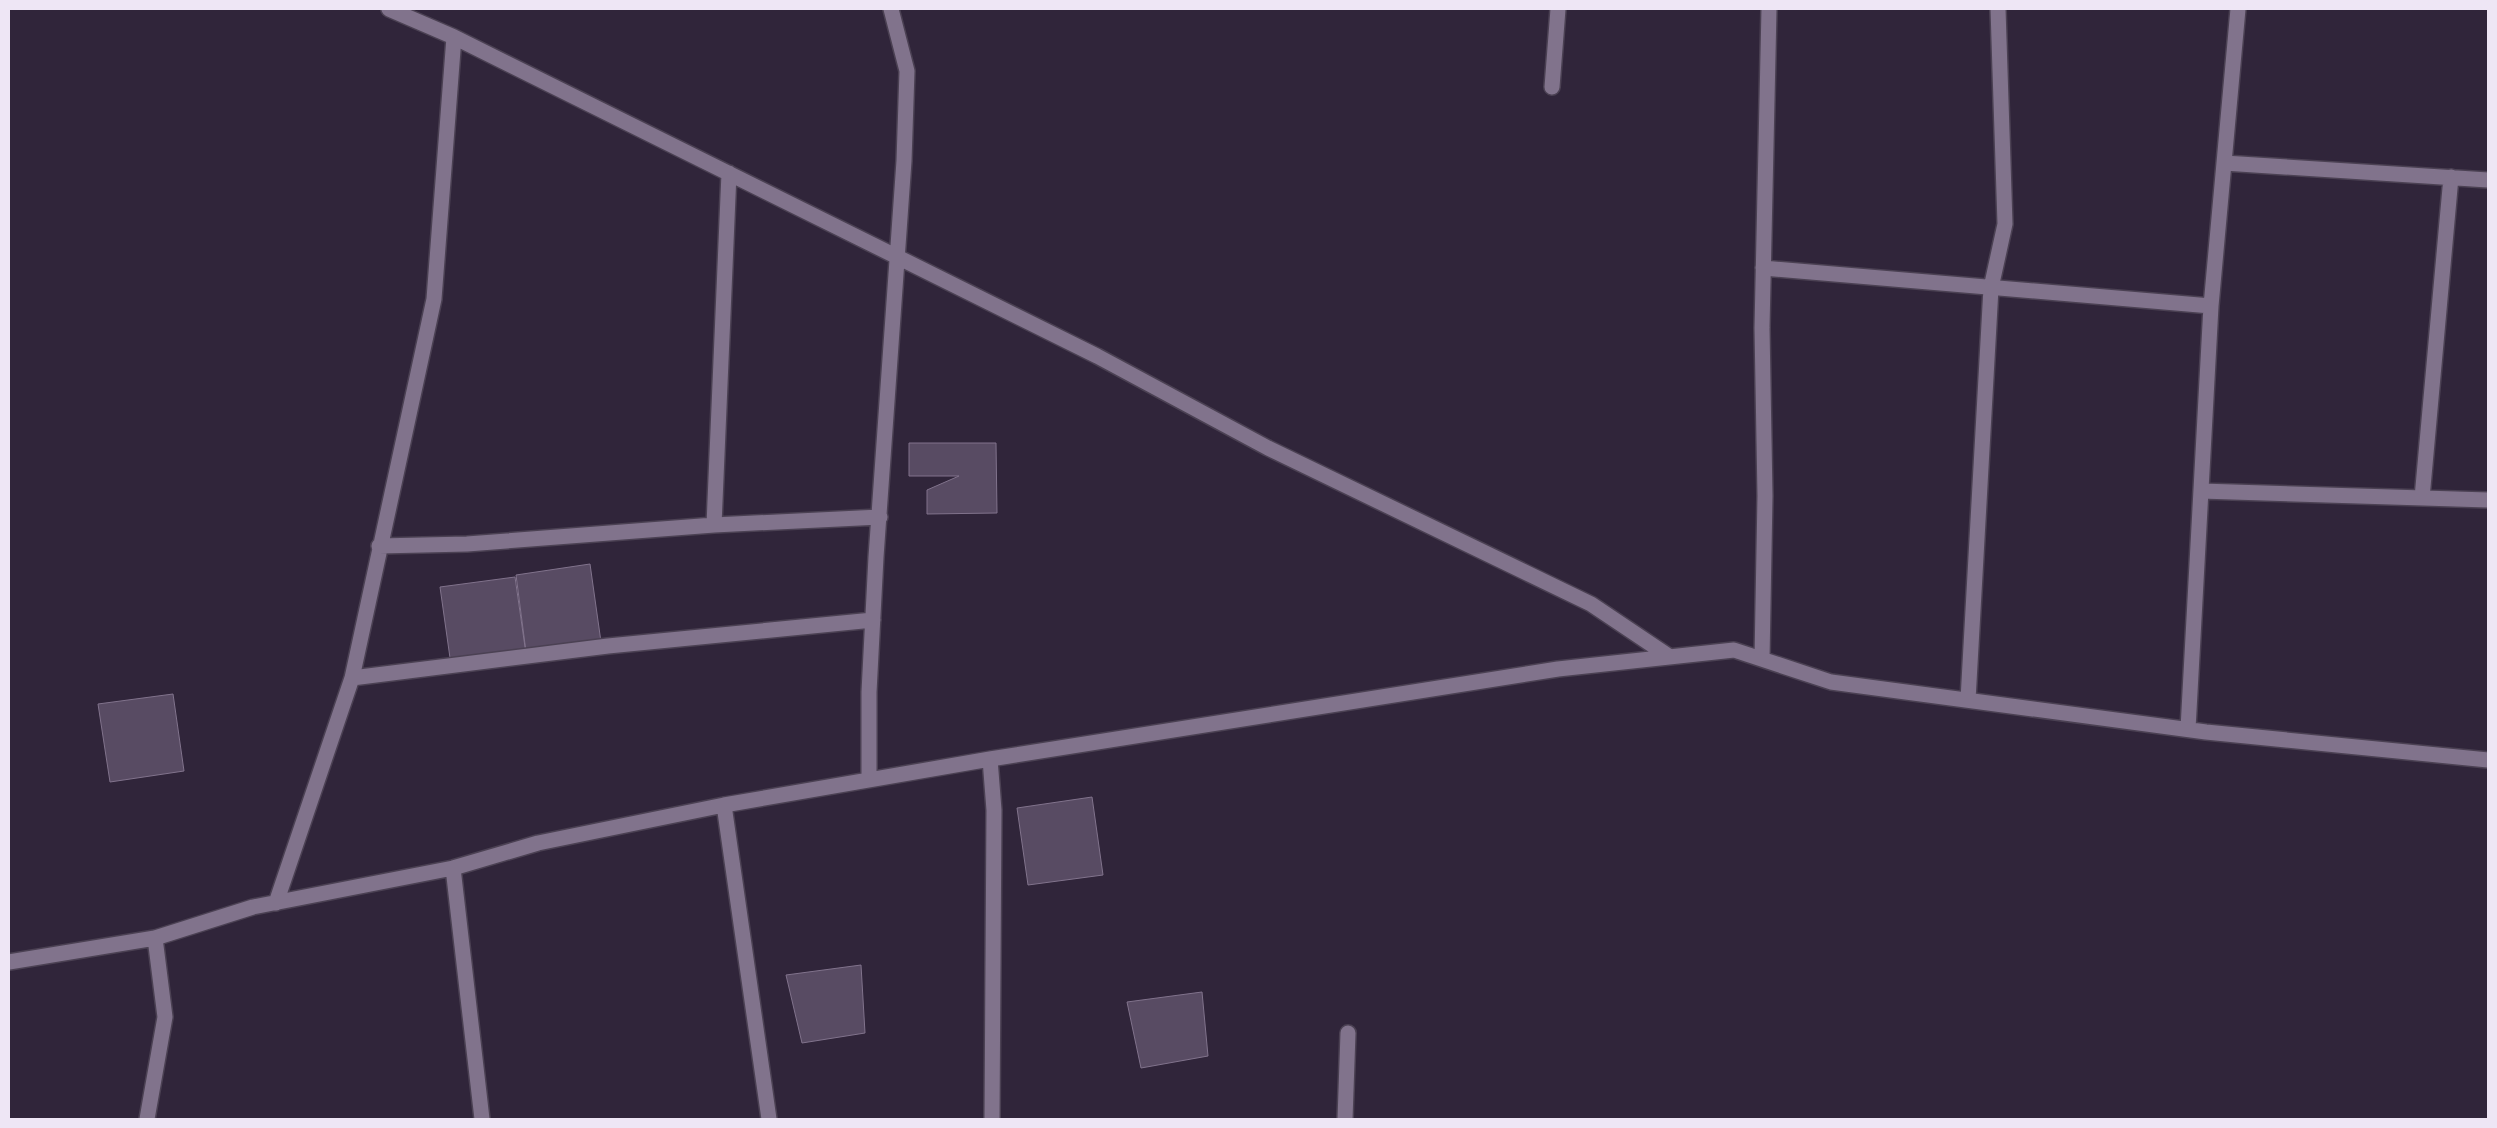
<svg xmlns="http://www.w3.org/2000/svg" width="2497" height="1128" font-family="'Golos Text',sans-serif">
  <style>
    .building { fill: #584b63; stroke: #81738c }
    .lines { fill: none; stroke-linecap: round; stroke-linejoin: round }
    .minor-casing { stroke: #4b4153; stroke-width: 18 }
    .minor { stroke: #81738c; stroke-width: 15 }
  </style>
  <rect width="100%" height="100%" fill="#30253a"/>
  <path class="building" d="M909 443H996L997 513 927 514V490L959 476H909Z
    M590 564 601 642 526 652 516 575Z
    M515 577 526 654 451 665 440 587Z
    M173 694 184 771 110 782 98 704Z
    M1092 797 1103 875 1028 885 1017 808Z
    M861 965 865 1033 802 1043 786 975Z
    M1202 992 1208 1056 1141 1068 1127 1002Z"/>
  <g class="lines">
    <g class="minor-casing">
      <path id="minor" d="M389 9 454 37 1097 356 1268 448 1591 604 1670 657
        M1552 87 1558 9
        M2224 163 2488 180
        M1763 268 2211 306
        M2201 491 2488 500
        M2422 498 2451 177
        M714 525 729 173
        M379 546 467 544 714 525 880 517
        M1762 659 1765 496 1762 328 1769 9
        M352 678 608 646 873 620
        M1968 700 1991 288 2005 224 1998 9
        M2188 729 2211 306 2238 9
        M990 759 994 810 992 1119
        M869 780V692L876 557 904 161 907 71 891 9
        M724 805 769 1119
        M453 868 482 1119
        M276 903 352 678 434 299 454 37
        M9 962 155 938 253 907 453 868 538 843 724 805 990 759 1558 669 1734 650 1831 682 2206 732 2488 760
        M147 1119 165 1017 155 938
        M1345 1119 1348 1033"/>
    </g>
    <use href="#minor" class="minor"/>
  </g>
  <rect width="2497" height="1128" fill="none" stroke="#eee6f5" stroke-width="20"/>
</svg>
